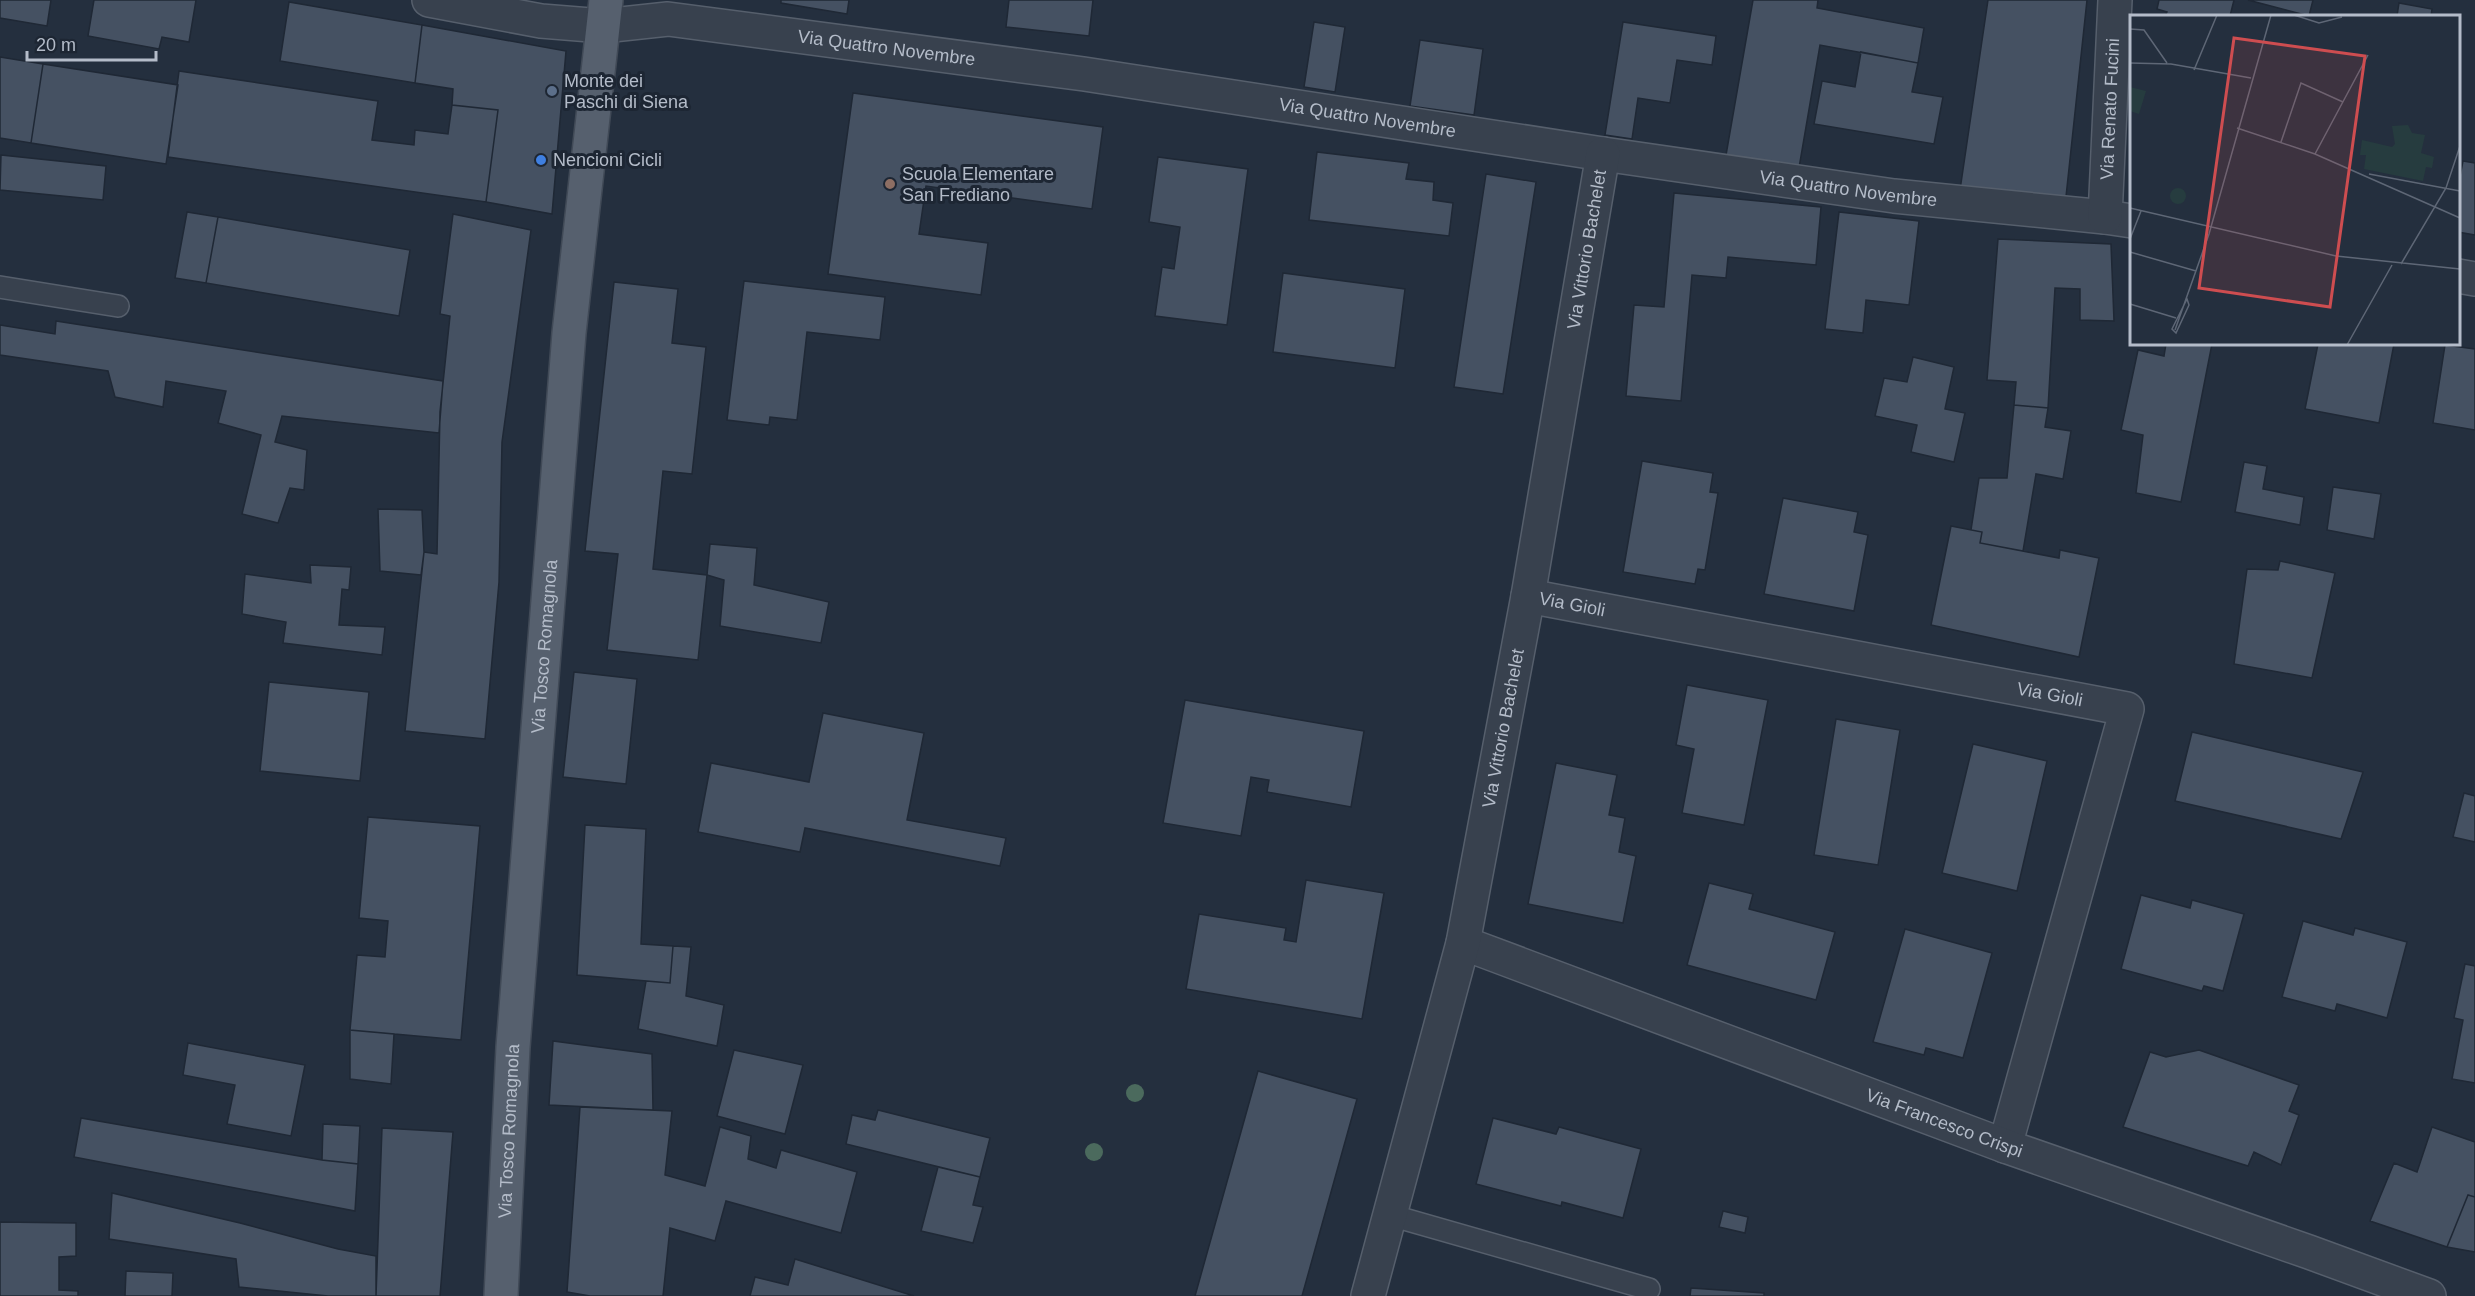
<svg xmlns="http://www.w3.org/2000/svg" width="2475" height="1296" font-family="Helvetica,sans-serif">
  <style>
    .building { fill: #455162; stroke: #1f2835; stroke-width: 1.5 }
    .lines { fill: none; stroke-linecap: round; stroke-linejoin: round }
    .lane-casing { stroke: #565f6c; stroke-width: 24 }
    .street-casing { stroke: #565f6c; stroke-width: 36 }
    .primary-casing { stroke: #414a57; stroke-width: 36 }
    .lane { stroke: #38414e; stroke-width: 21 }
    .street { stroke: #38414e; stroke-width: 33 }
    .primary { stroke: #56606e; stroke-width: 33 }
    .tree { fill: #4b6a5d }
    .service-dot { fill: #5c6f8a; stroke: #1d2633; stroke-width: 2 }
    .shop-dot { fill: #3f7fe0; stroke: #1d2633; stroke-width: 2 }
    .education-dot { fill: #8d6e63; stroke: #1d2633; stroke-width: 2 }
    .labels { text-anchor: middle; dominant-baseline: central; stroke-width: 6; stroke-linejoin: round; paint-order: stroke }
    .street-label { font-size: 18px; fill: #b4bcc9; stroke: #1d2633 }
    .poi-label { font-size: 18px; fill: #b4bcc9; stroke: #1d2633; text-anchor: start }
    .inset-road { fill: none; stroke: #5e6776; stroke-width: 1.5 }
    .view { fill: #ce4d50; fill-opacity: 0.15; stroke: #ce4d50; stroke-width: 3 }
    .inset-edge { fill: none; stroke: #b4bcc9; stroke-width: 3 }
  </style>
  <rect width="100%" height="100%" fill="#242f3e"/>
  <path class="building" d="M0 0H51L47 26 0 18Z
    M94 0H196L189 42 162 37 159 49 88 36Z
    M781 0H849L847 14 781 3Z
    M1009 0H1093L1089 36 1006 27Z
    M1753 0H1818L1817 8 1924 28 1918 63 1820 45 1799 168 1726 155Z
    M1988 0H2087L2065 206 1960 190Z
    M2159 0H2234L2230 16H2165L2167 12 2157 9Z
    M2248 0H2313L2309 16Z
    M289 2 422 25 415 83 280 61Z
    M2399 3 2432 9 2431 16H2397Z
    M1314 22 1345 27 1335 92 1304 87Z
    M1623 22 1716 36 1712 65 1677 60 1670 103 1638 98 1632 139 1605 135Z
    M422 25 566 51 552 214 486 202 498 110 452 105 453 89 415 83Z
    M1420 40 1483 49 1474 115 1410 106Z
    M1861 52 1918 63 1912 92 1943 97 1934 144 1814 124 1822 81 1855 87Z
    M0 57 43 64 31 143 0 138Z
    M43 64 178 85 166 164 31 143Z
    M179 71 378 101 372 140 414 145 415 130 448 134 452 105 498 110 486 202 168 157Z
    M853 93 1103 127 1092 209 926 186 919 234 988 243 981 295 828 274Z
    M1317 152 1409 163 1406 179 1434 182 1433 200 1453 203 1449 236 1309 220Z
    M1 155 106 166 103 200 0 190Z
    M1158 157 1248 169 1227 325 1155 316 1162 267 1174 269 1180 227 1149 222Z
    M2463 161 2475 163V235L2458 232V186Z
    M1486 174 1536 182 1503 394 1454 387Z
    M1674 193 1821 207 1816 265 1728 257 1726 278 1692 275 1681 401 1626 396 1634 305 1664 307Z
    M187 212 218 217 206 283 175 278Z
    M1839 212 1919 221 1909 305 1866 300 1863 333 1825 329Z
    M453 214 531 230 502 442 499 582 485 739 405 731 424 552 437 554 440 412 450 316 440 314Z
    M218 217 410 250 399 316 206 283Z
    M1998 239 2111 244 2114 321 2080 320V289L2055 288 2048 408 2014 405 2016 382 1987 380Z
    M1283 273 1405 289 1395 368 1273 352Z
    M744 281 885 297 880 340 807 332 797 420 770 417 769 425 727 420Z
    M614 282 678 289 672 343 706 347 692 474 663 471 653 569 707 575 698 660 607 650 618 554 585 551Z
    M56 321 443 381 439 433 282 416 275 442 307 450 304 490 290 488 278 523 242 514 261 435 218 423 226 391 166 381 163 407 115 397 108 371 0 355V325L55 334Z
    M2166 344H2212L2181 502 2136 493 2143 435 2121 430 2138 350 2164 356Z
    M2318 344H2394L2379 423 2305 409Z
    M2445 345 2475 349V430L2433 423Z
    M1913 357 1954 367 1945 409 1965 413 1954 462 1911 452 1917 425 1875 416 1884 378 1907 382Z
    M2014 405 2048 408 2045 427 2071 431 2063 479 2036 474 2023 551 1980 543 1982 532 1971 530 1979 478H2007Z
    M1642 461 1713 473 1710 492 1718 493 1705 570 1698 569 1695 584 1623 572Z
    M2244 462 2267 466 2263 489 2304 497 2300 525 2235 512Z
    M2333 487 2381 494 2374 539 2327 530Z
    M1783 498 1858 512 1854 532 1868 535 1854 611 1764 594Z
    M378 509 422 510 424 552 421 575 380 571Z
    M1951 526 1982 532 1980 543 2059 558 2060 550 2099 558 2079 657 1931 625Z
    M710 544 757 548 754 585 829 602 821 643 720 626 724 580 707 575Z
    M2280 561 2335 573 2312 678 2234 664 2247 569 2278 570Z
    M310 565 351 567 349 590 342 589 339 625 385 627 382 655 283 643 286 622 242 614 245 574 311 583Z
    M574 672 637 679 626 784 563 777Z
    M269 682 369 692 360 781 260 771Z
    M1687 685 1768 700 1744 825 1682 813 1694 749 1676 745Z
    M1185 700 1364 731 1351 807 1267 792 1269 780 1251 777 1241 836 1163 823Z
    M823 713 924 733 907 820 1006 838 1000 866 805 828 800 852 698 832 711 763 809 782Z
    M1836 719 1900 730 1878 865 1814 855Z
    M2192 732 2363 772 2341 839 2175 801Z
    M1973 744 2047 761 2017 891 1942 873Z
    M1556 763 1617 775 1609 815 1625 818 1619 852 1636 856 1623 923 1528 904Z
    M2464 793 2475 796V842L2453 837Z
    M368 817 480 826 461 1040 350 1030 357 955 385 957 388 921 359 918Z
    M585 825 646 829 641 944 673 946 670 983 577 975Z
    M1306 880 1384 893 1362 1019 1186 989 1199 914 1286 928 1284 940 1296 942Z
    M1709 883 1753 894 1749 909 1835 932 1816 1000 1687 965Z
    M2141 895 2190 908 2192 900 2244 914 2223 991 2204 986 2202 991 2121 969Z
    M2303 921 2353 935 2355 928 2407 942 2387 1018 2337 1004 2335 1011 2282 997Z
    M1905 929 1992 953 1963 1058 1926 1048 1924 1055 1873 1042Z
    M673 946 691 947 686 996 724 1005 717 1046 638 1029 646 981 670 983Z
    M2465 964 2475 966V1083L2452 1079 2463 1020 2454 1018Z
    M350 1030 394 1034 391 1084 350 1079Z
    M553 1041 652 1054 653 1110 549 1105Z
    M188 1043 305 1065 291 1136 227 1124 235 1085 183 1075Z
    M734 1050 803 1065 785 1134 717 1116Z
    M2199 1050 2299 1085 2289 1111 2299 1115 2281 1165 2254 1152 2248 1166 2123 1127 2150 1052 2166 1057Z
    M1258 1071 1357 1099 1302 1296H1195Z
    M580 1107 672 1111 665 1175 705 1186 720 1127 751 1136 748 1159 776 1168 781 1150 857 1172 841 1233 726 1201 715 1241 670 1228 663 1296H590L567 1292Z
    M878 1110 990 1138 980 1177 846 1144 852 1115 875 1120Z
    M81 1118 322 1160 358 1164 355 1211 74 1157Z
    M1493 1118 1556 1134 1559 1127 1641 1149 1623 1218 1562 1202 1561 1206 1476 1184Z
    M323 1124 360 1126 358 1164 322 1160Z
    M2432 1127 2475 1142V1197L2468 1195 2447 1247 2370 1221 2394 1163 2417 1172Z
    M382 1128 453 1132 440 1296H376Z
    M938 1167 980 1177 973 1205 983 1207 973 1243 921 1231Z
    M112 1193 240 1223 338 1249 376 1256V1296H328L239 1287 236 1259 109 1239Z
    M2468 1195 2475 1197V1252L2447 1247Z
    M1723 1211 1748 1217 1745 1233 1719 1227Z
    M0 1222 76 1223V1256L59 1257V1290L78 1291V1296H0Z
    M795 1259 914 1296H750L755 1277 788 1285Z
    M126 1271 173 1273 172 1296H125Z
    M1691 1288 1764 1293V1296H1690Z"/>
  <g class="lines">
    <g class="lane-casing">
      <path id="lane" d="M0 287 118 306
        M1390 1215 1649 1289"/>
    </g>
    <g class="street-casing">
      <g id="street">
        <path id="s1" d="M429 0 541 21 603 26 668 19 1084 74 1603 154 1894 196 2105 217 2132 221"/>
        <path id="s2" d="M2105 217 2115 0"/>
        <path d="M2458 276 2475 279"/>
        <path id="s3" d="M1528 596 2127 709 2005 1146"/>
        <path id="s4" d="M1463 943 2005 1146 2309 1252 2429 1296"/>
        <path id="s5" d="M1368 1296 1463 943 1528 596 1603 154"/>
      </g>
    </g>
    <g class="primary-casing">
      <g id="primary">
        <path id="s6" d="M501 1296 513 1047 569 333 606 0"/>
      </g>
    </g>
    <use href="#lane" class="lane"/>
    <use href="#street" class="street"/>
    <use href="#primary" class="primary"/>
  </g>
  <g class="tree">
    <circle cx="1135" cy="1093" r="9"/>
    <circle cx="1094" cy="1152" r="9"/>
  </g>
  <circle class="service-dot" cx="552" cy="91" r="6"/>
  <circle class="shop-dot" cx="541" cy="160" r="6"/>
  <circle class="education-dot" cx="890" cy="184" r="6"/>
  <g class="labels">
    <g class="street-label">
      <text stroke="none"><textPath href="#s1" startOffset="462">Via Quattro Novembre</textPath></text>
      <text stroke="none"><textPath href="#s2" startOffset="108">Via Renato Fucini</textPath></text>
      <text stroke="none"><textPath href="#s1" startOffset="948">Via Quattro Novembre</textPath></text>
      <text stroke="none"><textPath href="#s1" startOffset="1434">Via Quattro Novembre</textPath></text>
      <text stroke="none"><textPath href="#s5" startOffset="1070">Via Vittorio Bachelet</textPath></text>
      <text stroke="none"><textPath href="#s3" startOffset="45">Via Gioli</textPath></text>
      <text stroke="none"><textPath href="#s6" startOffset="651">Via Tosco Romagnola</textPath></text>
      <text stroke="none"><textPath href="#s3" startOffset="531">Via Gioli</textPath></text>
      <text stroke="none"><textPath href="#s5" startOffset="584">Via Vittorio Bachelet</textPath></text>
      <text stroke="none"><textPath href="#s4" startOffset="514">Via Francesco Crispi</textPath></text>
      <text stroke="none"><textPath href="#s6" startOffset="165">Via Tosco Romagnola</textPath></text>
    </g>
    <g class="poi-label">
      <text x="564" y="81">Monte dei<tspan x="564" dy="21">Paschi di Siena</tspan></text>
      <text x="553" y="160">Nencioni Cicli</text>
      <text x="902" y="174">Scuola Elementare<tspan x="902" dy="21">San Frediano</tspan></text>
    </g>
  </g>
  <g transform="translate(2130 15)">
    <rect width="330" height="330" fill="#242f3e"/>
    <path d="M0 72 16 76 9 99 0 96ZM278 110 282 118 295 120 291 138 304 142 302 153 296 152 293 166 234 154 236 140H230L232 125 262 132 265 129 262 111ZM40 181a8 8 0 1 1 16 0a8 8 0 1 1-16 0Z" fill="#263c3f"/>
    <path class="inset-road" d="M164 0 189 8 212 2M0 14 14 15 37 48M0 48 41 49 121 63M64 55 87 0M107 113 185 139 330 203M151 127 171 68 213 87M185 139 238 40M239 159 330 176M0 193 206 241 330 254M0 224 11 196M0 237 66 256M271 249 316 173 330 131M57 284 59 290 46 318 42 314ZM0 289 46 303M45 315 79 219 141 0M217 330 262 250"/>
    <path class="view" d="M104 23 235 41 200 292 69 273Z"/>
    <rect width="330" height="330" class="inset-edge"/>
  </g>
  <path d="M27 51v9h129v-9" fill="none" stroke="#b4bcc9" stroke-width="3"/>
  <text x="36" y="51" font-size="18" fill="#b4bcc9" stroke="#1d2633" stroke-width="4.5" paint-order="stroke">20 m</text>
</svg>
